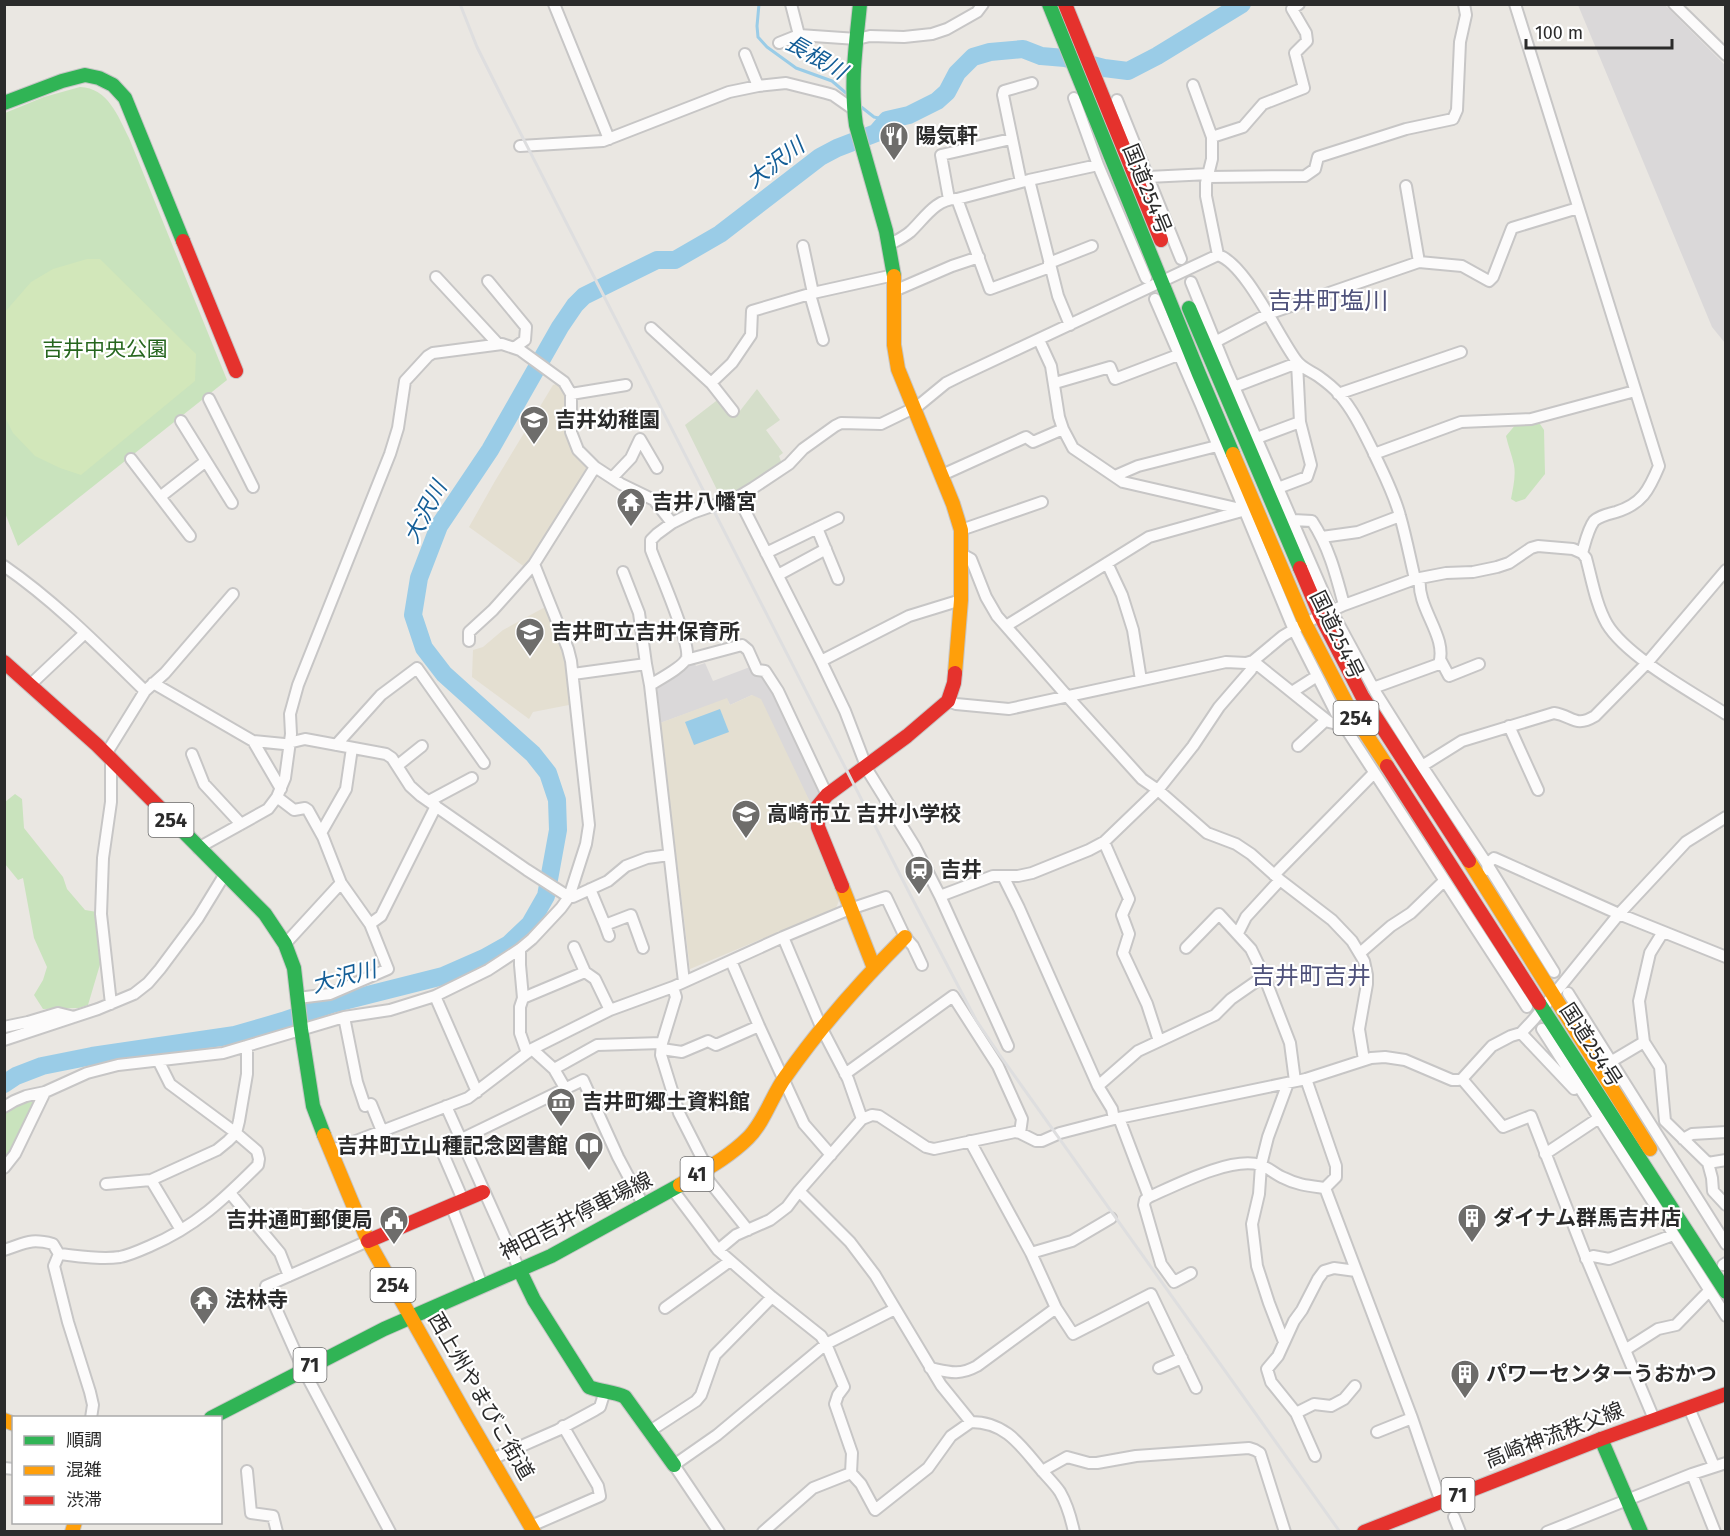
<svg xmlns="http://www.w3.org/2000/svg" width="1730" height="1536" font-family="'Fira Sans','Noto Sans JP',sans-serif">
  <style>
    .industrial { fill: #dad8d9 }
    .education { fill: #e4dfd1 }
    .green { fill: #c9e3bd }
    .cemetery { fill: #d5deca }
    .pitch { fill: #d2e7ba }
    .water { fill: #9acce7 }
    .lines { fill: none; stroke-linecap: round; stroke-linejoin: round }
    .stream { stroke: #9acce7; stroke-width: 3 }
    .river { stroke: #9acce7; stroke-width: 18 }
    .street-casing { stroke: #c7c6c6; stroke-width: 14 }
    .fast-casing { stroke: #c7c6c6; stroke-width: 16 }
    .slow-casing { stroke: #c7c6c6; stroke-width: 16 }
    .jam-casing { stroke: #c7c6c6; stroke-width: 16 }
    .street { stroke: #fcfbfb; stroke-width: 10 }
    .fast { stroke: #30b455; stroke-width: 14 }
    .slow { stroke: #ff9f0a; stroke-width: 14 }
    .jam { stroke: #e5322d; stroke-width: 14 }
    .rail { stroke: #dededf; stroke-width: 3 }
    .labels { text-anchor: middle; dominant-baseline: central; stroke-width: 4.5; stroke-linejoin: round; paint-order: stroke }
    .shield { fill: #fff; stroke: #6b6b6b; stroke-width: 1.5 }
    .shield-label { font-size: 20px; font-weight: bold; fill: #2b2b2b }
    .poi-label { font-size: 21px; font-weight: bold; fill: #2b2b2b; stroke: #fff; text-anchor: start }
    .street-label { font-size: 21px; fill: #2b2b2b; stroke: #fff }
    .park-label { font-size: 21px; fill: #26661e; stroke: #fff }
    .water-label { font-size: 22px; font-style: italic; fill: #145e97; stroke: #fff }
    .quarter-label { font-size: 24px; fill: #4e517a; stroke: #fff }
  </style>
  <rect width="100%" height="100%" fill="#eae7e2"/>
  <path class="industrial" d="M1578 5H1665L1725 65V343L1712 327Z
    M693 661 696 666 705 663 713 681 750 667 752 673 764 677 821 794 812 806 752 695 730 705 727 699 660 723 657 685Z"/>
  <path class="education" d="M559 383 566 391 568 412 590 467 526 568 469 527 495 481 553 385Z
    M547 606 566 653 574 704 533 712 529 719 472 677 473 650 483 647 503 630Z
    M752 695 761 699 812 806 840 898 836 908 690 969 660 723 727 698 730 705Z"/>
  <path class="green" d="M80 87C108 88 118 116 129 138L227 380 18 546 5 513V113L44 97Z
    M1538 421 1544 430 1545 474 1525 499 1516 502 1511 499C1513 488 1516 476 1514 465 1512 455 1508 446 1506 436L1517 423Z
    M15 794 22 799 24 828 63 877 67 889 85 910 97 912 104 951 88 1005 79 1008 43 1009 34 995 43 980 47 967 34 938 23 878 18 880 5 864V802Z
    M36 1097 38 1099 5 1163V1112Z"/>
  <path class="cemetery" d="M757 389 780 420 766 430 783 453 779 456 782 464 737 494 722 500 685 425 720 398 736 416Z"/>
  <path class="pitch" d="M87 259H100L196 354 195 381 81 475 60 468 35 456 13 433 5 417 4 313 31 282 53 269Z"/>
  <path class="water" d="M720 709 729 732 694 745 685 722Z"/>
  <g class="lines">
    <path class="stream" d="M759 4 757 26 758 37 767 47 796 68 832 81 846 93
      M860 106 874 117 887 120"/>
    <path class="river" d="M4 1084 16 1076 42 1066 92 1056 235 1035 283 1021 332 1004 443 976 484 958 509 944 530 924 546 896 558 830 557 800 548 773 533 754 444 674 424 648 413 615 419 578 439 526 490 450 560 327 575 305 584 296 657 260H675L720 234 820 157 837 148 876 133 887 120 909 115 937 101 947 92 957 73 973 57 990 52 1023 49 1041 56 1065 58 1104 68 1128 71 1157 56 1242 4"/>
    <g class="street-casing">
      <path id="street" d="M554 4 609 139
        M791 4 799 35
        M1515 4 1659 466C1649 490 1642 504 1616 512 1608 514 1599 516 1594 521 1588 529 1585 543 1582 553
        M1674 4 1726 55
        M779 43 799 35 857 39 870 36 904 37 932 34 947 29 977 12 983 4
        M745 54 758 86
        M1193 85 1212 137V159L1206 183V196L1218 255
        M1074 98 1098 165 1146 278
        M1117 100 1181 259
        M1212 137 1243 127 1263 104 1304 88 1295 53 1307 41 1306 33 1292 9 1299 4
        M520 146 603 141 729 92 758 86 786 83 826 93 833 95 853 109
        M1148 177 1209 174
        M1208 177 1305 176 1315 169 1318 157 1406 129 1453 119 1457 110 1460 42 1466 15 1464 4
        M1029 180 1058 296 1070 325
        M1021 182 1003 95 1004 91 1032 83
        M1406 186 1419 262
        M949 199 941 155 1011 139
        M957 199 990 289 1050 267
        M889 245C896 241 904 237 910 232 924 219 936 198 957 199L1029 180 1098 165
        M803 246 813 293 811 298 823 340
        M1049 263 1092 246
        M436 277 498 344
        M488 281 526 327 525 340 514 348
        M1191 282 1225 366 1331 610 1376 693 1422 766 1487 864 1554 972
        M894 291 952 266 979 257
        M1155 299 1201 405 1294 630 1337 715 1527 1007
        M651 328 711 383 733 411
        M1039 340 1051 366 1059 417 1063 429 1073 448 1123 482 1245 510
        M1215 342 1268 314 1419 262 1462 266 1489 281 1493 277 1512 228 1578 208
        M711 383 732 363 751 335 752 311 813 293 894 275
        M1055 383 1110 367 1115 379 1178 355
        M1234 387 1297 363 1300 422 1311 465 1307 477 1278 488
        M571 394 626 385
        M1338 394 1461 352
        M209 399 253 487
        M181 421 232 503
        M1257 438 1300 422
        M1374 454 1461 422 1531 419 1635 391
        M131 459 190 536
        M942 475 1026 437 1033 442 1063 429
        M1115 476 1138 466 1217 446
        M612 478 631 458 640 439 657 468
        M160 497 206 461
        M738 497 821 661 845 711 868 771 915 847 940 896 1008 1046
        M1293 520 1312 521C1329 547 1336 575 1344 605
        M817 528 838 579
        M961 530 1042 502
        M1322 537 1358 532 1400 516
        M766 553 838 518
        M962 554 971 559 986 597 997 616 1067 696 1142 779 1158 790 1207 833 1236 844 1251 854 1280 880 1332 920 1352 941 1364 961 1367 975V984L1359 1029 1364 1060
        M1107 563 1122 595 1133 630 1141 680
        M4 566C56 602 100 647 145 691
        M623 572 639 613 646 664
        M778 575 826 549
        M1006 626 1149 537 1242 511
        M469 641V632L493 610 534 564 595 467
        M686 660 742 645 748 650 757 670 765 671 778 691 827 795
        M821 661 909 616 961 600
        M1253 661 1329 722 1345 726
        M1441 661 1449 676 1479 664
        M573 674 646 664 650 685 684 982
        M153 683 253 741 284 744 305 739 386 754 392 758 410 786 421 796 527 870 569 897H573L608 881 626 866 647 858 669 855
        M30 685 85 633
        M650 685C658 680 685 666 687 657 690 641 658 569 651 550V540L657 534 672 523 692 513 738 497 753 488 789 464 803 449 835 426 841 423 881 424 918 406 946 383 960 376 1218 255C1246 264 1278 336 1296 360 1301 368 1311 371 1318 376 1325 381 1333 387 1339 394 1353 410 1362 429 1372 449 1382 471 1394 493 1400 516 1406 537 1410 558 1415 579
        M1373 688 1439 664C1448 636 1416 608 1420 578
        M1292 692 1317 676
        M948 701 956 704 1009 709 1226 662 1246 663 1253 661 1283 636 1305 623 1344 605 1415 579 1446 573 1473 572 1497 567 1509 563 1531 548 1538 546 1573 549 1582 553 1586 558C1592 580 1596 605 1607 624 1627 657 1692 692 1726 714
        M1509 726 1538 790
        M253 741 281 789
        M336 745 381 695 417 668 484 763
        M1298 746 1326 720
        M106 754 145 691 165 673 233 594
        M192 754 204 784 241 824
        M111 760V802L103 858 101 914 111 1004
        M397 766 422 746
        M1422 766 1462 741 1554 713C1573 716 1575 728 1595 716L1647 663 1726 570
        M277 797 294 810 305 808 308 810 323 837 341 883 370 924 388 969 330 994 298 998
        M429 801 472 778
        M321 833 346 789 352 748
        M1104 842 1129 899 1122 915 1129 934 1123 953 1147 1004 1159 1041
        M198 848 268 809 277 797 285 778 291 734 290 714 298 685 390 454 398 428 405 381 428 356 433 353 441 352 502 344 520 350 564 382 571 394V432L578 450 595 467 621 484 654 500 672 523
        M1488 870 1487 864 1494 858 1619 914 1726 957
        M1274 875 1374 773
        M1003 876 1019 908 1098 1086
        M590 889 605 925
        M940 896 993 876H1018L1032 873 1089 850 1104 842 1158 790 1193 746 1219 707 1251 670 1253 661
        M370 924 381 916 436 806
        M1663 932 1650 953 1639 1001 1644 1042 1660 1067 1665 1121 1708 1163 1712 1178 1713 1191 1726 1205
        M1238 933 1246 917 1280 880
        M609 936 605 925 631 915 643 948
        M783 937 822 1029 848 1079 862 1119
        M285 944 341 883
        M1186 948 1219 914 1251 949 1264 976 1290 1043 1295 1081
        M520 949V965L523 998 520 1007V1033L527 1053
        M1360 953 1391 926 1411 913 1444 881
        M731 961 759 1026 804 1124 831 1155
        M585 972 595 979 610 1010
        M673 987 676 997 662 1043 661 1055 679 1113 707 1168
        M1568 993 1726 1244
        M435 996 477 1092
        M523 998 585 972 574 947
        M344 1017 390 1010 435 996 488 970 520 949 532 939 561 908 569 897 586 844 589 825 571 661 568 649 534 564
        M4 1027 28 1022 58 1013 74 1017
        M1542 1029 1726 1316
        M1521 1033 1574 1089 1577 1086
        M4 1040 98 1009 134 994 148 983 160 969 198 918 225 874
        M532 1049 554 1069 565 1088
        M662 1049 682 1052 708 1041 716 1045 759 1026
        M1612 1061 1644 1042
        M554 1069 597 1045 662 1043
        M845 1074 953 996 998 1066 1022 1119 1020 1133
        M1306 1079 1336 1166V1177L1325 1188
        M1462 1079 1503 1127 1531 1116 1585 1255 1654 1419
        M446 1106 520 1271
        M4 1107 14 1101 26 1096 45 1092 87 1073 118 1065 223 1053 344 1017 357 1082 365 1106 371 1104 382 1131
        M1119 1118 1149 1197
        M1114 1119 1112 1109 1098 1086 1138 1051 1215 1015 1231 999 1264 976
        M1683 1139 1692 1134 1726 1132
        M970 1141 1031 1253 1056 1308 1073 1334 1151 1294 1196 1388
        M330 1151 468 1098 532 1049 610 1010 673 987 783 937 850 909 886 897 905 937 913 946 922 965
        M1545 1154 1599 1118
        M1708 1163 1726 1160
        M4 1168 15 1154 45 1092
        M701 1171 748 1230
        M151 1180 181 1230
        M106 1184 151 1180 217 1150 228 1141 236 1133 239 1121 247 1074V1046
        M673 1190 718 1250 772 1297 821 1336 826 1344 844 1387 838 1395 835 1404 852 1453 851 1473 813 1488 763 1532
        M799 1191 850 1242 875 1275 941 1385 971 1422C1004 1422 1019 1443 1038 1466 1045 1475 1054 1483 1060 1492 1067 1504 1071 1518 1074 1532
        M230 1193 280 1253 289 1276
        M463 1200 441 1149 583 1080 618 1157 644 1206
        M451 1205 482 1285
        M368 1241 266 1286 303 1369 390 1532
        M4 1250C26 1243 30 1238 53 1244L59 1254C79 1256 100 1260 120 1257 130 1255 141 1250 150 1246 195 1227 224 1199 258 1165L259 1159 257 1151 236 1133 170 1084 159 1062
        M718 1250 736 1235 770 1220 787 1207 799 1191 862 1119 872 1115 879 1116 926 1147 934 1149 1015 1132 1020 1133 1036 1141H1042L1060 1133 1114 1119 1306 1079 1371 1058 1385 1057 1405 1060 1452 1080H1458L1462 1079 1492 1046 1511 1036 1521 1033 1534 1019 1619 914 1673 856 1686 842 1726 817
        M1031 1253 1072 1241 1111 1218
        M59 1254 54 1266 68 1322 90 1392 93 1405 91 1418
        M1586 1259 1593 1256 1609 1259 1673 1235
        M1723 1265 1726 1263
        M1191 1273 1174 1282 1161 1264 1144 1205 1145 1200 1149 1197C1176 1185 1232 1156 1260 1165 1268 1167 1276 1175 1284 1178 1297 1185 1311 1186 1325 1188L1412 1418 1438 1494
        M665 1308 730 1261
        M1284 1342 1269 1303 1257 1266 1252 1224 1259 1194 1261 1165 1268 1137 1288 1083
        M1625 1350 1658 1329 1676 1325 1709 1291
        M930 1368C949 1372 959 1376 977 1366L1056 1308
        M1159 1368 1182 1358
        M1689 1408 1714 1466
        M1296 1413 1314 1404 1331 1406 1344 1399 1355 1386
        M650 1431 696 1401 701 1395 715 1355 772 1297
        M1377 1432 1412 1418
        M1315 1456 1296 1413 1271 1382 1267 1369 1278 1356 1294 1321 1302 1310 1318 1279 1324 1271 1334 1268 1356 1271
        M492 1459 558 1430 595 1410 600 1407 605 1391
        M4 1468 14 1469
        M247 1471 251 1513 273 1516 277 1532
        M1042 1471 1067 1457 1089 1463H1097L1136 1456 1249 1448 1255 1450 1260 1453 1285 1532
        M851 1473 861 1484 875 1510 928 1468 951 1436 971 1422
        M1692 1474 1715 1532
        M1454 1517 1460 1532
        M531 1526 600 1496 598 1486 563 1426
        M719 1532 674 1465 717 1435 826 1344 895 1309
        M1547 1532 1692 1474 1726 1463"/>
    </g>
    <g class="fast-casing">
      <path id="fast" d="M860 4C856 45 850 84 856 125L886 231 894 276
        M1049 4 1199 374 1233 454
        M4 103 62 81 85 75 99 78 113 85 125 98 183 241
        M1189 308 1300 568
        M164 812 265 914 285 944 294 968 301 1029 313 1106 324 1135
        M1539 1003 1726 1292
        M520 1271 534 1300 589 1387C601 1392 614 1391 625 1397L674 1465
        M211 1418 384 1329 551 1256 680 1185
        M1601 1439 1641 1532"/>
    </g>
    <g class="slow-casing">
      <path id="slow" d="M894 276V345L898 369 953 504 961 530V600L955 673
        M1233 454 1305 623 1349 708 1387 766
        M1469 861 1650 1149
        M842 886 874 968
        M324 1135 368 1241 467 1417 534 1532
        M680 1185C703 1171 729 1157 748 1138 765 1121 772 1095 786 1076 821 1026 862 980 905 937
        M4 1420 14 1424
        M72 1532 75 1522"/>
    </g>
    <g class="jam-casing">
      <path id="jam" d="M1065 4 1161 240
        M183 241 236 371
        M1300 568 1320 615 1362 696 1469 861
        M4 662 97 745 164 812
        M1387 766 1539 1003
        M842 886 818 827 817 807 827 795 907 736 948 701 954 683 955 673
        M368 1241 483 1192
        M1364 1532 1601 1439 1726 1394"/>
    </g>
    <use href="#street" class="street"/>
    <use href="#fast" class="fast"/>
    <use href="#slow" class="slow"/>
    <use href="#jam" class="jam"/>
    <path class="rail" d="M460 4 477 47 504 101 913 900 976 1020 999 1054 1340 1532"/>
  </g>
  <defs>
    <g id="restaurant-pin" transform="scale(1.5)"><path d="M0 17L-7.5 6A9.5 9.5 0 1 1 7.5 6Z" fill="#6e6d6b" stroke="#fff"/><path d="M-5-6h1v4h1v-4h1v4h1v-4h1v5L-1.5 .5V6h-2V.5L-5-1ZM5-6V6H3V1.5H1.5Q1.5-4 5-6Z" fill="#fff"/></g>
    <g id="school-pin" transform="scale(1.5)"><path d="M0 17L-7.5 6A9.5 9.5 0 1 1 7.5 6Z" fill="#6e6d6b" stroke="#fff"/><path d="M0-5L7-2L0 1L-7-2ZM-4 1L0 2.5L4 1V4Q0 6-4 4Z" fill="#fff"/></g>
    <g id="temple-pin" transform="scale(1.5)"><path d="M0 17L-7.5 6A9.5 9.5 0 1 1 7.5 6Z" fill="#6e6d6b" stroke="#fff"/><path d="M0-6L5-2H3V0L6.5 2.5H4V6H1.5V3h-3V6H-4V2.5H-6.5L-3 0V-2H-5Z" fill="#fff"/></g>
    <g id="station-pin" transform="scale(1.5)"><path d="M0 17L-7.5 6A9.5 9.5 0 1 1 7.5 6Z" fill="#6e6d6b" stroke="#fff"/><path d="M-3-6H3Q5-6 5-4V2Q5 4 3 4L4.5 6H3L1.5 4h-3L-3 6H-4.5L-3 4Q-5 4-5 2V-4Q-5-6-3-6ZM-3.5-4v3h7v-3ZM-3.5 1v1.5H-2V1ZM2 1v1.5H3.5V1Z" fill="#fff"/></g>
    <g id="museum-pin" transform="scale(1.5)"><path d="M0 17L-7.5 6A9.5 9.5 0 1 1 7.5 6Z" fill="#6e6d6b" stroke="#fff"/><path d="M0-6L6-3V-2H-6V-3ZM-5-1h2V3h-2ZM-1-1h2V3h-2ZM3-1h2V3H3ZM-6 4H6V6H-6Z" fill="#fff"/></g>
    <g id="library-pin" transform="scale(1.5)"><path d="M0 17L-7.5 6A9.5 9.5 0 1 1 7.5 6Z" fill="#6e6d6b" stroke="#fff"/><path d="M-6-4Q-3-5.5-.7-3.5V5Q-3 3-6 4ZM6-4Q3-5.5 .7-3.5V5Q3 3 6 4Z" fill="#fff"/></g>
    <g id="building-pin" transform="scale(1.5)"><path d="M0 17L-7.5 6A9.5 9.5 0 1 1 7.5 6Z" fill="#6e6d6b" stroke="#fff"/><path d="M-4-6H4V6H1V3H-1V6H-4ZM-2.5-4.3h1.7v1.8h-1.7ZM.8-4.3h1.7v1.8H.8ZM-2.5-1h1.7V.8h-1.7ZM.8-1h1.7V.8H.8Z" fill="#fff"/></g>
    <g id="civic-pin" transform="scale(1.5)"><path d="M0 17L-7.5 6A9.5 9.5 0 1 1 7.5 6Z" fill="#6e6d6b" stroke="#fff"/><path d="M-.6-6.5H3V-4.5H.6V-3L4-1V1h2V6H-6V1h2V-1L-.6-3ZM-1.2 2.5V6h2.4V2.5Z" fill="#fff"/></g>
  </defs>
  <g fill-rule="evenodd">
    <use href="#restaurant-pin" x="894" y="136"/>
    <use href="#school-pin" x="534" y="420"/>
    <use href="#temple-pin" x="631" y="502"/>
    <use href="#school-pin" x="530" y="632"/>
    <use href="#school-pin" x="746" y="814"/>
    <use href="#station-pin" x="919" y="870"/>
    <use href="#museum-pin" x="561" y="1102"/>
    <use href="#library-pin" x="589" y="1146"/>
    <use href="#building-pin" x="1472" y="1218"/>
    <use href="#civic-pin" x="394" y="1220"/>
    <use href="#temple-pin" x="204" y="1300"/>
    <use href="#building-pin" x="1465" y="1374"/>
  </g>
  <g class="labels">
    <g class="shield">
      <rect x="1333.5" y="701" width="45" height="34" rx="4.5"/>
      <rect x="148.5" y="803" width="45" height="34" rx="4.5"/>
      <rect x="680.5" y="1157" width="33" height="34" rx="4.5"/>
      <rect x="370.5" y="1268" width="45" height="34" rx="4.5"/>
      <rect x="293.5" y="1348" width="33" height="34" rx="4.5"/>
      <rect x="1441.5" y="1478" width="33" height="34" rx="4.5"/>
    </g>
    <g class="shield-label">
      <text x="1356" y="718">254</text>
      <text x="171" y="820">254</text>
      <text x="697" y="1174">41</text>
      <text x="393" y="1285">254</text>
      <text x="310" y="1365">71</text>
      <text x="1458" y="1495">71</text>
    </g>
    <g class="poi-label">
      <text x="915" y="136">陽気軒</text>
      <text x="555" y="420">吉井幼稚園</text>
      <text x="652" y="502">吉井八幡宮</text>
      <text x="551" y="632">吉井町立吉井保育所</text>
      <text x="767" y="814">高崎市立 吉井小学校</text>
      <text x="940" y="870">吉井</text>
      <text x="582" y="1102">吉井町郷土資料館</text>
      <text x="568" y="1146" text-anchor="end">吉井町立山種記念図書館</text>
      <text x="1493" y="1218">ダイナム群馬吉井店</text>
      <text x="373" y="1220" text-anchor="end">吉井通町郵便局</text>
      <text x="225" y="1300">法林寺</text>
      <text x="1486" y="1374">パワーセンターうおかつ</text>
    </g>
    <g class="street-label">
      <text transform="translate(1147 189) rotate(68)">国道254号</text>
      <text transform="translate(1337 635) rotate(64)">国道254号</text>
      <text transform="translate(1591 1045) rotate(57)">国道254号</text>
      <text transform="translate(576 1216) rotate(-27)">神田吉井停車場線</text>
      <text transform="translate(481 1396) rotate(60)">西上州やまびこ街道</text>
      <text transform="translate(1554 1435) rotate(-21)">高崎神流秩父線</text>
    </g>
    <g class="park-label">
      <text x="105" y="349">吉井中央公園</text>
    </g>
    <g class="water-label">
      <text transform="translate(816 57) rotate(30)">長根川</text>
      <text transform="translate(775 163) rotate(-37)">大沢川</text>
      <text transform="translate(425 512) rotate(-62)">大沢川</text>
      <text transform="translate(344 977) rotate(-15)">大沢川</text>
    </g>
    <g class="quarter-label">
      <text x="1328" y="301">吉井町塩川</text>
      <text x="1311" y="976">吉井町吉井</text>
    </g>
  </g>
  <rect width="1730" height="1536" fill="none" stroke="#2b2b2b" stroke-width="12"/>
  <rect x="12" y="1416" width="210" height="108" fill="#ffffff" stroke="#aaaaaa" stroke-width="1.5"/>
  <rect x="24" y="1436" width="30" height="9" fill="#30b455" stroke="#aaaaaa" stroke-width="1.5"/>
  <text x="66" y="1446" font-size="18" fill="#2b2b2b">順調</text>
  <rect x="24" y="1466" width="30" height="9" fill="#ff9f0a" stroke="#aaaaaa" stroke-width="1.5"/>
  <text x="66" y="1476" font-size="18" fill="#2b2b2b">混雑</text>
  <rect x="24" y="1496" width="30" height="9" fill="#e5322d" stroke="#aaaaaa" stroke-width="1.5"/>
  <text x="66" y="1506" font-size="18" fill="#2b2b2b">渋滞</text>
  <path d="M1526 39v9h146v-9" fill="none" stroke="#2b2b2b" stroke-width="3"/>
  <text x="1535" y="39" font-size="18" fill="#2b2b2b" stroke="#ffffff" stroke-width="4.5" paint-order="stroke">100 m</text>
</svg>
